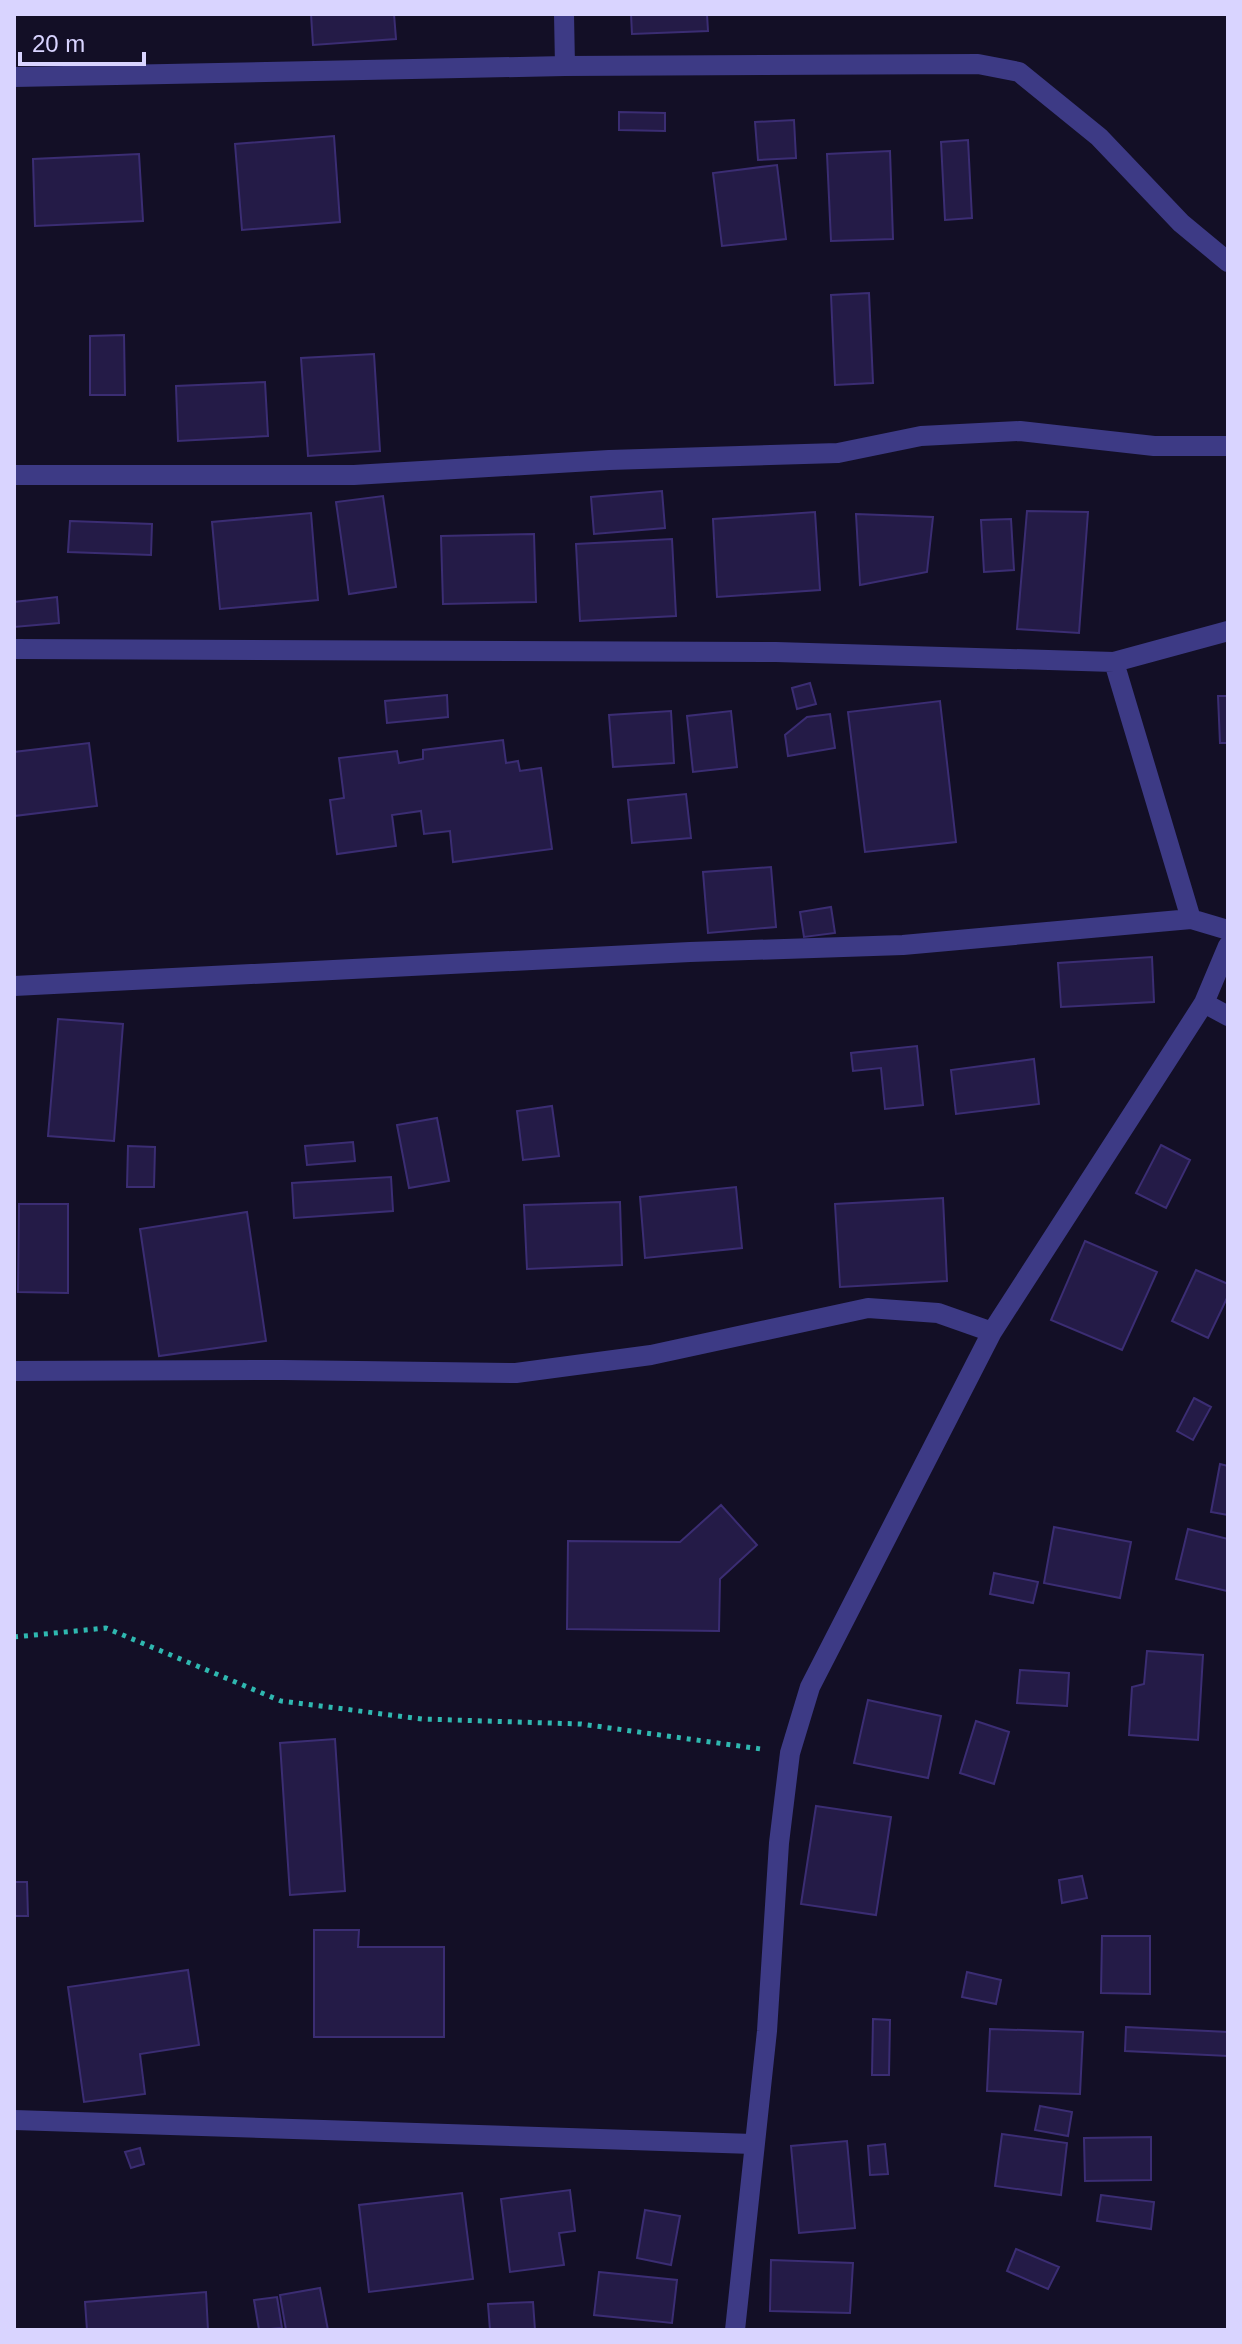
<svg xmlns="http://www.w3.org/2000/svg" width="1242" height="2344" font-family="Arial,sans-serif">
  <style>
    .building { fill: #241b47; stroke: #3b2d73; stroke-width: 2 }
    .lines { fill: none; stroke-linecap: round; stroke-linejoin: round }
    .path { stroke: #2fb8b0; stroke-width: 5; stroke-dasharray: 4 6; stroke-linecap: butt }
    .minor { stroke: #3d3a85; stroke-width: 20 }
  </style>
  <rect width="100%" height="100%" fill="#130f26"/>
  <path class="building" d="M311 14H394L396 39 313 45Z
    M631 14H707L708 31 632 34Z
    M619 112 665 113V131L619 130Z
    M794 120 796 158 758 160 755 122Z
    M334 136 340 222 242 230 235 144Z
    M968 140 972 218 945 220 941 142Z
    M890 151 893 239 831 241 827 154Z
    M139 154 143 221 35 226 33 159Z
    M777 165 786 239 722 246 713 173Z
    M869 293 873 383 835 385 831 295Z
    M124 335 125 395H90V336Z
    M374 354 380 451 308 456 301 358Z
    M265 382 268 436 178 441 176 386Z
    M662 491 665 528 594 534 591 497Z
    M383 496 396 587 349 594 336 502Z
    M1027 511 1088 512 1079 633 1017 629Z
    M815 512 820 590 717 597 713 519Z
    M311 513 318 600 220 609 212 522Z
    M856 514 933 517 927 572 860 585Z
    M1011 519 1014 570 984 572 981 520Z
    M70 521 152 524 151 555 68 552Z
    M534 534 536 602 443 604 441 536Z
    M672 539 676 616 580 621 576 544Z
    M57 597 59 623 14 627V602Z
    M810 683 816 704 797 709 792 688Z
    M447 695 448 717 387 723 385 701Z
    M1218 696H1228V743H1220Z
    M940 701 956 842 865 852 848 712Z
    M671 711 674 763 613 767 609 715Z
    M731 711 737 767 693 772 687 716Z
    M830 714 835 748 788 756 785 735 807 717Z
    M503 740 506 763 518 761 520 771 541 768 552 849 453 862 450 831 424 834 421 811 392 815 396 846 337 854 330 800 344 798 339 758 397 751 399 763 423 759V750Z
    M89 743 97 806 14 816V752Z
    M686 794 691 838 632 843 628 800Z
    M771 867 776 927 708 933 703 872Z
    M831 907 835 933 804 937 800 912Z
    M1152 957 1154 1002 1061 1007 1058 963Z
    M58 1019 123 1024 114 1141 48 1136Z
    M917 1046 923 1105 885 1109 881 1068 853 1071 851 1053Z
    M1034 1059 1039 1104 956 1114 951 1070Z
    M552 1106 559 1156 523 1160 517 1111Z
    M437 1118 449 1181 409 1188 397 1125Z
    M353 1142 355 1161 307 1165 305 1146Z
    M1161 1145 1190 1160 1166 1208 1136 1193Z
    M128 1146 155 1147 154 1187H127Z
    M391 1177 393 1211 294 1218 292 1183Z
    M736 1187 742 1248 645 1258 640 1197Z
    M943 1198 947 1281 840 1287 835 1204Z
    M620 1202 622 1265 527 1269 524 1205Z
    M19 1204H68V1293L18 1292Z
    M247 1212 266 1341 159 1356 140 1229Z
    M1085 1241 1157 1272 1122 1350 1051 1320Z
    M1196 1270 1228 1284V1296L1208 1338 1172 1321Z
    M1194 1398 1211 1407 1193 1440 1177 1431Z
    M1220 1464 1228 1466V1515L1211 1512Z
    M721 1505 757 1545 720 1579 719 1631 567 1629 568 1541 680 1542Z
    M1054 1527 1131 1542 1120 1598 1044 1583Z
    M1188 1529 1228 1539 1227 1591 1176 1579Z
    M994 1573 1038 1582 1033 1603 990 1594Z
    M1147 1651 1203 1655 1198 1740 1129 1735 1132 1687 1144 1684Z
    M1020 1670 1069 1673 1067 1706 1017 1703Z
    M868 1700 941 1716 928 1778 854 1763Z
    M976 1721 1009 1732 994 1784 960 1773Z
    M335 1739 345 1891 290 1895 280 1743Z
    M816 1806 891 1817 876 1915 801 1904Z
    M1082 1876 1087 1898 1062 1903 1059 1880Z
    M14 1882H27L28 1916H14Z
    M314 1930H359L358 1947H444V2037H314Z
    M1102 1936H1150V1994L1101 1993Z
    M188 1970 199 2045 140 2054 145 2094 84 2102 68 1987Z
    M967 1972 1001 1980 996 2004 962 1997Z
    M873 2019 890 2020 889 2075H872Z
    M1126 2027 1228 2032V2056L1125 2051Z
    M990 2029 1083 2032 1080 2094 987 2091Z
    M1040 2106 1072 2112 1068 2136 1035 2130Z
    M1002 2134 1067 2143 1061 2195 995 2186Z
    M1151 2137V2180L1085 2181 1084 2138Z
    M847 2141 855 2228 799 2233 791 2146Z
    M885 2144 888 2174 870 2175 868 2146Z
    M140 2148 144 2164 131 2168 125 2152Z
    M570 2190 575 2231 559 2233 564 2265 510 2272 501 2199Z
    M462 2193 473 2279 369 2292 359 2205Z
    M1101 2195 1154 2202 1151 2229 1097 2221Z
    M645 2210 680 2216 671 2265 637 2258Z
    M1016 2249 1059 2267 1048 2289 1007 2271Z
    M771 2260 853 2263 850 2313 770 2311Z
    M599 2272 677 2280 672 2323 594 2315Z
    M320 2288 328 2330H286L280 2295Z
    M206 2292 208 2330H87L85 2302Z
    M277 2297 282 2328 259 2330 254 2300Z
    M533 2302 535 2330H490L488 2304Z"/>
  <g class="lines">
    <path class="path" d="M14 1637 106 1628 281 1701 422 1719 581 1724 761 1749"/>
    <path class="minor" d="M564 14 565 66
      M14 77 565 66 978 64 1019 72 1099 137 1181 223 1228 262
      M14 475H354L609 460 838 453 921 436 1020 431 1154 446H1228
      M14 649 776 652 1114 662 1228 631
      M1114 662 1191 919 1228 930
      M14 986 690 952 903 945 1191 919
      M1204 1003 1228 1016
      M14 1371 283 1370 516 1373 651 1355 868 1308 938 1313 992 1332
      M14 2120 753 2144
      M735 2330 767 2031 779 1843 790 1753 810 1687 992 1332 1204 1003 1228 946"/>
  </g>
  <rect width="1242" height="2344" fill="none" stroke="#d9d4ff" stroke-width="32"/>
  <path d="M20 52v12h124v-12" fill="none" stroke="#d9d4ff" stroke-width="4"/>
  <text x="32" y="52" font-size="24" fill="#d9d4ff" stroke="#130f26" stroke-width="6" paint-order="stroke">20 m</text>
</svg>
